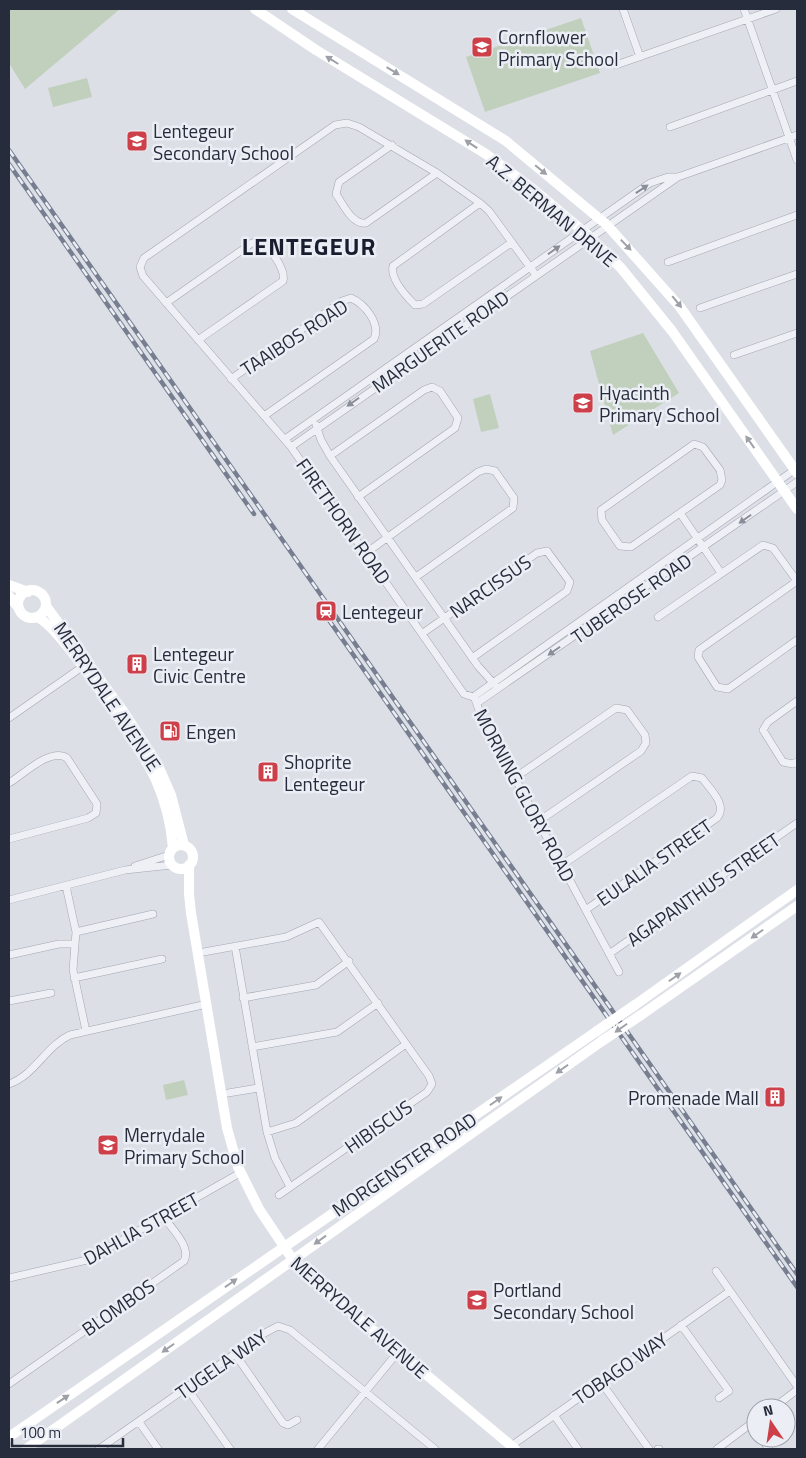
<svg xmlns="http://www.w3.org/2000/svg" width="806" height="1458" font-family="'Titillium Web',sans-serif">
  <style>
    .green { fill: #c1d0bd }
    .lines { fill: none; stroke-linecap: round; stroke-linejoin: round }
    .street-casing { stroke: #a2a6b0; stroke-width: 8 }
    .street { stroke: #eff0f5; stroke-width: 7 }
    .secondary { stroke: #fff; stroke-width: 10 }
    .rail-casing { stroke: #767e90; stroke-width: 4.5 }
    .rail { stroke: #ebeef4; stroke-width: 2.5; stroke-dasharray: 8; stroke-linecap: butt }
    .secondary-bridge { stroke: #fff; stroke-width: 10 }
    .oneway { fill: #9da0a7 }
    .oneway2 { fill: #8a8e98 }
    .labels { text-anchor: middle; dominant-baseline: central; stroke-width: 5; stroke-linejoin: round; paint-order: stroke }
    .poi-label { font-size: 19px; fill: #262c3c; stroke: #ebeef4; text-anchor: start }
    .street-label { font-size: 19px; fill: #262c3c; stroke: #ebeef4 }
    .district-label { font-size: 24px; font-weight: bold; letter-spacing: 1px; fill: #181e2d; stroke: #ebeef4 }
  </style>
  <rect width="100%" height="100%" fill="#dcdfe6"/>
  <path class="green" d="M9 9H120L25 89 9 63Z
    M581 18 600 73 485 112 466 57Z
    M87 78 92 97 53 107 48 88Z
    M643 333 679 393 613 435 590 351Z
    M490 394 499 428 481 432 473 399Z
    M184 1080 188 1095 166 1100 163 1085Z"/>
  <g class="lines">
    <g class="street-casing">
      <path id="street" d="M623 9 640 57
        M744 9 797 160
        M616 65 776 9
        M670 127 797 81
        M392 145 339 182 336 194C343 204 352 225 366 223L437 173
        M480 203 393 266C390 279 406 296 415 305L423 304 511 243
        M668 262 797 215
        M166 303 252 243C265 238 287 269 283 281L198 340
        M700 308 797 274
        M734 355 797 333
        M231 379 342 301 351 298C365 304 381 324 374 339L264 416
        M316 425 321 440 330 456 478 666 495 685
        M285 439 650 183 668 177H678L797 135
        M694 444 703 447 720 470 722 480 720 485 631 547 620 546 602 520 601 510Z
        M291 447 678 177
        M330 456 424 390 432 387 440 391 458 418 455 428 358 497
        M680 513 721 573
        M366 553 478 472 486 469 495 471 514 498 513 508 416 577
        M797 581 706 645 699 650 698 657 717 687 728 689 797 640
        M658 617 763 545 773 548 797 581
        M423 633 537 553 547 551 570 582 567 591 472 658
        M473 697 464 694 291 447 143 276 140 267 144 258 335 125 347 123 359 127 437 173 480 203 489 211 535 274
        M473 697 797 468
        M475 699 480 713 619 972
        M797 701 768 722 763 730 783 762 793 764 797 762
        M477 703 797 482
        M9 718 82 667
        M516 777 616 708 627 710 645 735 646 743 641 751 539 821
        M9 783C24 774 51 747 67 758L97 804 96 813 88 818 9 839
        M562 865 692 776 702 778C710 789 728 805 717 818L587 909
        M135 866 169 855
        M66 886 76 932 73 970 86 1031
        M9 900 125 870 172 865
        M76 932 153 914
        M235 946 267 1132 275 1158 290 1187
        M198 953 286 937 319 922 429 1076 432 1084 427 1092 279 1195
        M609 954 797 823
        M9 955 59 944H75
        M74 978 162 959
        M243 998 316 985 349 961
        M9 1001 51 993
        M252 1047 337 1032 378 1003
        M9 1084C35 1075 46 1046 70 1035L207 1004
        M222 1094 258 1088
        M267 1132 296 1123 406 1044
        M716 1271 797 1386
        M9 1278 87 1260 240 1173
        M681 1325 729 1391 719 1398
        M235 1354 283 1423 288 1425 297 1420
        M601 1382 649 1449
        M9 1384 184 1261C192 1247 170 1227 163 1216
        M187 1388 230 1449
        M773 1408 797 1390
        M554 1415 578 1449
        M139 1422 158 1449
        M750 1424 756 1432
        M761 1438 769 1449
        M511 1446 730 1291
        M99 1449 263 1334 278 1326 290 1330 435 1449
        M318 1449 398 1352
        M658 1449H659
        M717 1449 756 1420"/>
    </g>
    <use href="#street" class="street"/>
    <path class="secondary" d="M255 9 316 50 486 154 533 189 590 237 621 268 672 331 797 509
      M292 9 506 141 607 225 680 307 797 473
      M9 585 28 592
      M18 604a14 14 0 1 1 28 0a14 14 0 1 1-28 0Z
      M9 596 19 608
      M46 606 123 711 157 763 171 795 184 845
      M37 617C61 627 142 750 155 778 165 800 171 823 173 848
      M169 857a12 12 0 1 1 24 0a12 12 0 1 1-24 0Z
      M189 865V894L191 913 227 1128 238 1167 259 1209 293 1260 306 1274 515 1449
      M635 1005 797 890
      M641 1015 797 906
      M9 1437 597 1031
      M26 1449 602 1041"/>
    <g class="rail-casing">
      <path id="rail" d="M9 150 797 1274
        M9 164 254 514
        M319 606 797 1287"/>
    </g>
    <use href="#rail" class="rail"/>
    <path class="secondary-bridge" d="M597 1031 635 1005
      M602 1041 641 1015"/>
  </g>
  <defs><path id="oneway-solid" d="M-6-.8H1V-3.2L6.5 0L1 3.2V.8H-6Z" transform="scale(1.25)"/></defs>
  <g class="oneway">
    <use href="#oneway-solid" transform="translate(332 60) rotate(-148)"/>
    <use href="#oneway-solid" transform="translate(393 71) rotate(31)"/>
    <use href="#oneway-solid" transform="translate(471 144) rotate(-146)"/>
    <use href="#oneway-solid" transform="translate(541 170) rotate(39)"/>
    <use href="#oneway-solid" transform="translate(626 245) rotate(46)"/>
    <use href="#oneway-solid" transform="translate(677 302) rotate(51)"/>
    <use href="#oneway-solid" transform="translate(750 442) rotate(-125)"/>
    <use href="#oneway-solid" transform="translate(757 934) rotate(145)"/>
    <use href="#oneway-solid" transform="translate(675 977) rotate(-35)"/>
    <use href="#oneway-solid" transform="translate(621 1028) rotate(145)"/>
    <use href="#oneway-solid" transform="translate(562 1069) rotate(145)"/>
    <use href="#oneway-solid" transform="translate(496 1101) rotate(-35)"/>
    <use href="#oneway-solid" transform="translate(320 1240) rotate(144)"/>
    <use href="#oneway-solid" transform="translate(231 1283) rotate(-35)"/>
    <use href="#oneway-solid" transform="translate(168 1348) rotate(145)"/>
    <use href="#oneway-solid" transform="translate(63 1399) rotate(-34)"/>
  </g>
  <g class="oneway2">
    <use href="#oneway-solid" transform="translate(642 189) rotate(-34)"/>
    <use href="#oneway-solid" transform="translate(554 250) rotate(-35)"/>
    <use href="#oneway-solid" transform="translate(353 402) rotate(145)"/>
    <use href="#oneway-solid" transform="translate(745 519) rotate(145)"/>
    <use href="#oneway-solid" transform="translate(554 651) rotate(145)"/>
  </g>
  <defs>
    <g id="school-square" transform="scale(1.125)"><rect x="-9" y="-9" width="18" height="18" rx="4" fill="#cd404a" stroke="#ebeef4"/><path d="M0-5L7-2L0 1L-7-2ZM-4 1L0 2.5L4 1V4Q0 6-4 4Z" fill="#fff"/></g>
    <g id="station-square" transform="scale(1.125)"><rect x="-9" y="-9" width="18" height="18" rx="4" fill="#cd404a" stroke="#ebeef4"/><path d="M-3-6H3Q5-6 5-4V2Q5 4 3 4L4.5 6H3L1.5 4h-3L-3 6H-4.5L-3 4Q-5 4-5 2V-4Q-5-6-3-6ZM-3.5-4v3h7v-3ZM-3.5 1v1.5H-2V1ZM2 1v1.5H3.5V1Z" fill="#fff"/></g>
    <g id="building-square" transform="scale(1.125)"><rect x="-9" y="-9" width="18" height="18" rx="4" fill="#cd404a" stroke="#ebeef4"/><path d="M-4-6H4V6H1V3H-1V6H-4ZM-2.5-4.3h1.7v1.8h-1.7ZM.8-4.3h1.7v1.8H.8ZM-2.5-1h1.7V.8h-1.7ZM.8-1h1.7V.8H.8Z" fill="#fff"/></g>
    <g id="fuel-square" transform="scale(1.125)"><rect x="-9" y="-9" width="18" height="18" rx="4" fill="#cd404a" stroke="#ebeef4"/><path d="M-5.5-6h7V0h2V4h1.3V-2.5L3-4.5l.8-.8L6-3V5H2.5V1h-1V6h-7ZM-4.2-4.7v3.2H.2V-4.7Z" fill="#fff"/></g>
  </defs>
  <g fill-rule="evenodd">
    <use href="#school-square" x="482" y="47"/>
    <use href="#school-square" x="137" y="141"/>
    <use href="#school-square" x="583" y="403"/>
    <use href="#station-square" x="326" y="611"/>
    <use href="#building-square" x="137" y="664"/>
    <use href="#fuel-square" x="170" y="731"/>
    <use href="#building-square" x="268" y="772"/>
    <use href="#building-square" x="775" y="1097"/>
    <use href="#school-square" x="108" y="1145"/>
    <use href="#school-square" x="477" y="1300"/>
  </g>
  <g class="labels">
    <g class="poi-label">
      <text x="498" y="36">Cornflower<tspan x="498" dy="22">Primary School</tspan></text>
      <text x="153" y="130">Lentegeur<tspan x="153" dy="22">Secondary School</tspan></text>
      <text x="599" y="392">Hyacinth<tspan x="599" dy="22">Primary School</tspan></text>
      <text x="342" y="611">Lentegeur</text>
      <text x="153" y="653">Lentegeur<tspan x="153" dy="22">Civic Centre</tspan></text>
      <text x="186" y="731">Engen</text>
      <text x="284" y="761">Shoprite<tspan x="284" dy="22">Lentegeur</tspan></text>
      <text x="759" y="1097" text-anchor="end">Promenade Mall</text>
      <text x="124" y="1134">Merrydale<tspan x="124" dy="22">Primary School</tspan></text>
      <text x="493" y="1289">Portland<tspan x="493" dy="22">Secondary School</tspan></text>
    </g>
    <g class="street-label">
      <text transform="translate(552 210) rotate(40)">A.Z. BERMAN DRIVE</text>
      <text transform="translate(294 337) rotate(-33)">TAAIBOS ROAD</text>
      <text transform="translate(440 341) rotate(-35)">MARGUERITE ROAD</text>
      <text transform="translate(344 521) rotate(55)">FIRETHORN ROAD</text>
      <text transform="translate(490 586) rotate(-35)">NARCISSUS</text>
      <text transform="translate(631 598) rotate(-35)">TUBEROSE ROAD</text>
      <text transform="translate(108 696) rotate(56)">MERRYDALE AVENUE</text>
      <text transform="translate(525 795) rotate(62)">MORNING GLORY ROAD</text>
      <text transform="translate(654 862) rotate(-35)">EULALIA STREET</text>
      <text transform="translate(703 889) rotate(-35)">AGAPANTHUS STREET</text>
      <text transform="translate(378 1126) rotate(-35)">HIBISCUS</text>
      <text transform="translate(404 1164) rotate(-34)">MORGENSTER ROAD</text>
      <text transform="translate(141 1228) rotate(-29)">DAHLIA STREET</text>
      <text transform="translate(118 1307) rotate(-35)">BLOMBOS</text>
      <text transform="translate(360 1317) rotate(41)">MERRYDALE AVENUE</text>
      <text transform="translate(221 1364) rotate(-35)">TUGELA WAY</text>
      <text transform="translate(620 1368) rotate(-35)">TOBAGO WAY</text>
    </g>
    <g class="district-label">
      <text x="309" y="246">LENTEGEUR</text>
    </g>
  </g>
  <rect width="806" height="1458" fill="none" stroke="#262c3c" stroke-width="20"/>
  <g transform="translate(771 1423) rotate(347)"><circle r="24" fill="#ebeef4" stroke="#9ca0aa"/>
  <path d="M0-4L9 19L0 12L-9 19Z" fill="#cd404a"/>
  <text y="-8" font-size="14" font-weight="bold" text-anchor="middle" fill="#262c3c">N</text>
  </g>
  <path d="M12 1438v8h111v-8" fill="none" stroke="#262c3c" stroke-width="2.5"/>
  <text x="20" y="1438" font-size="15" fill="#262c3c" stroke="#ebeef4" stroke-width="4" paint-order="stroke">100 m</text>
</svg>
